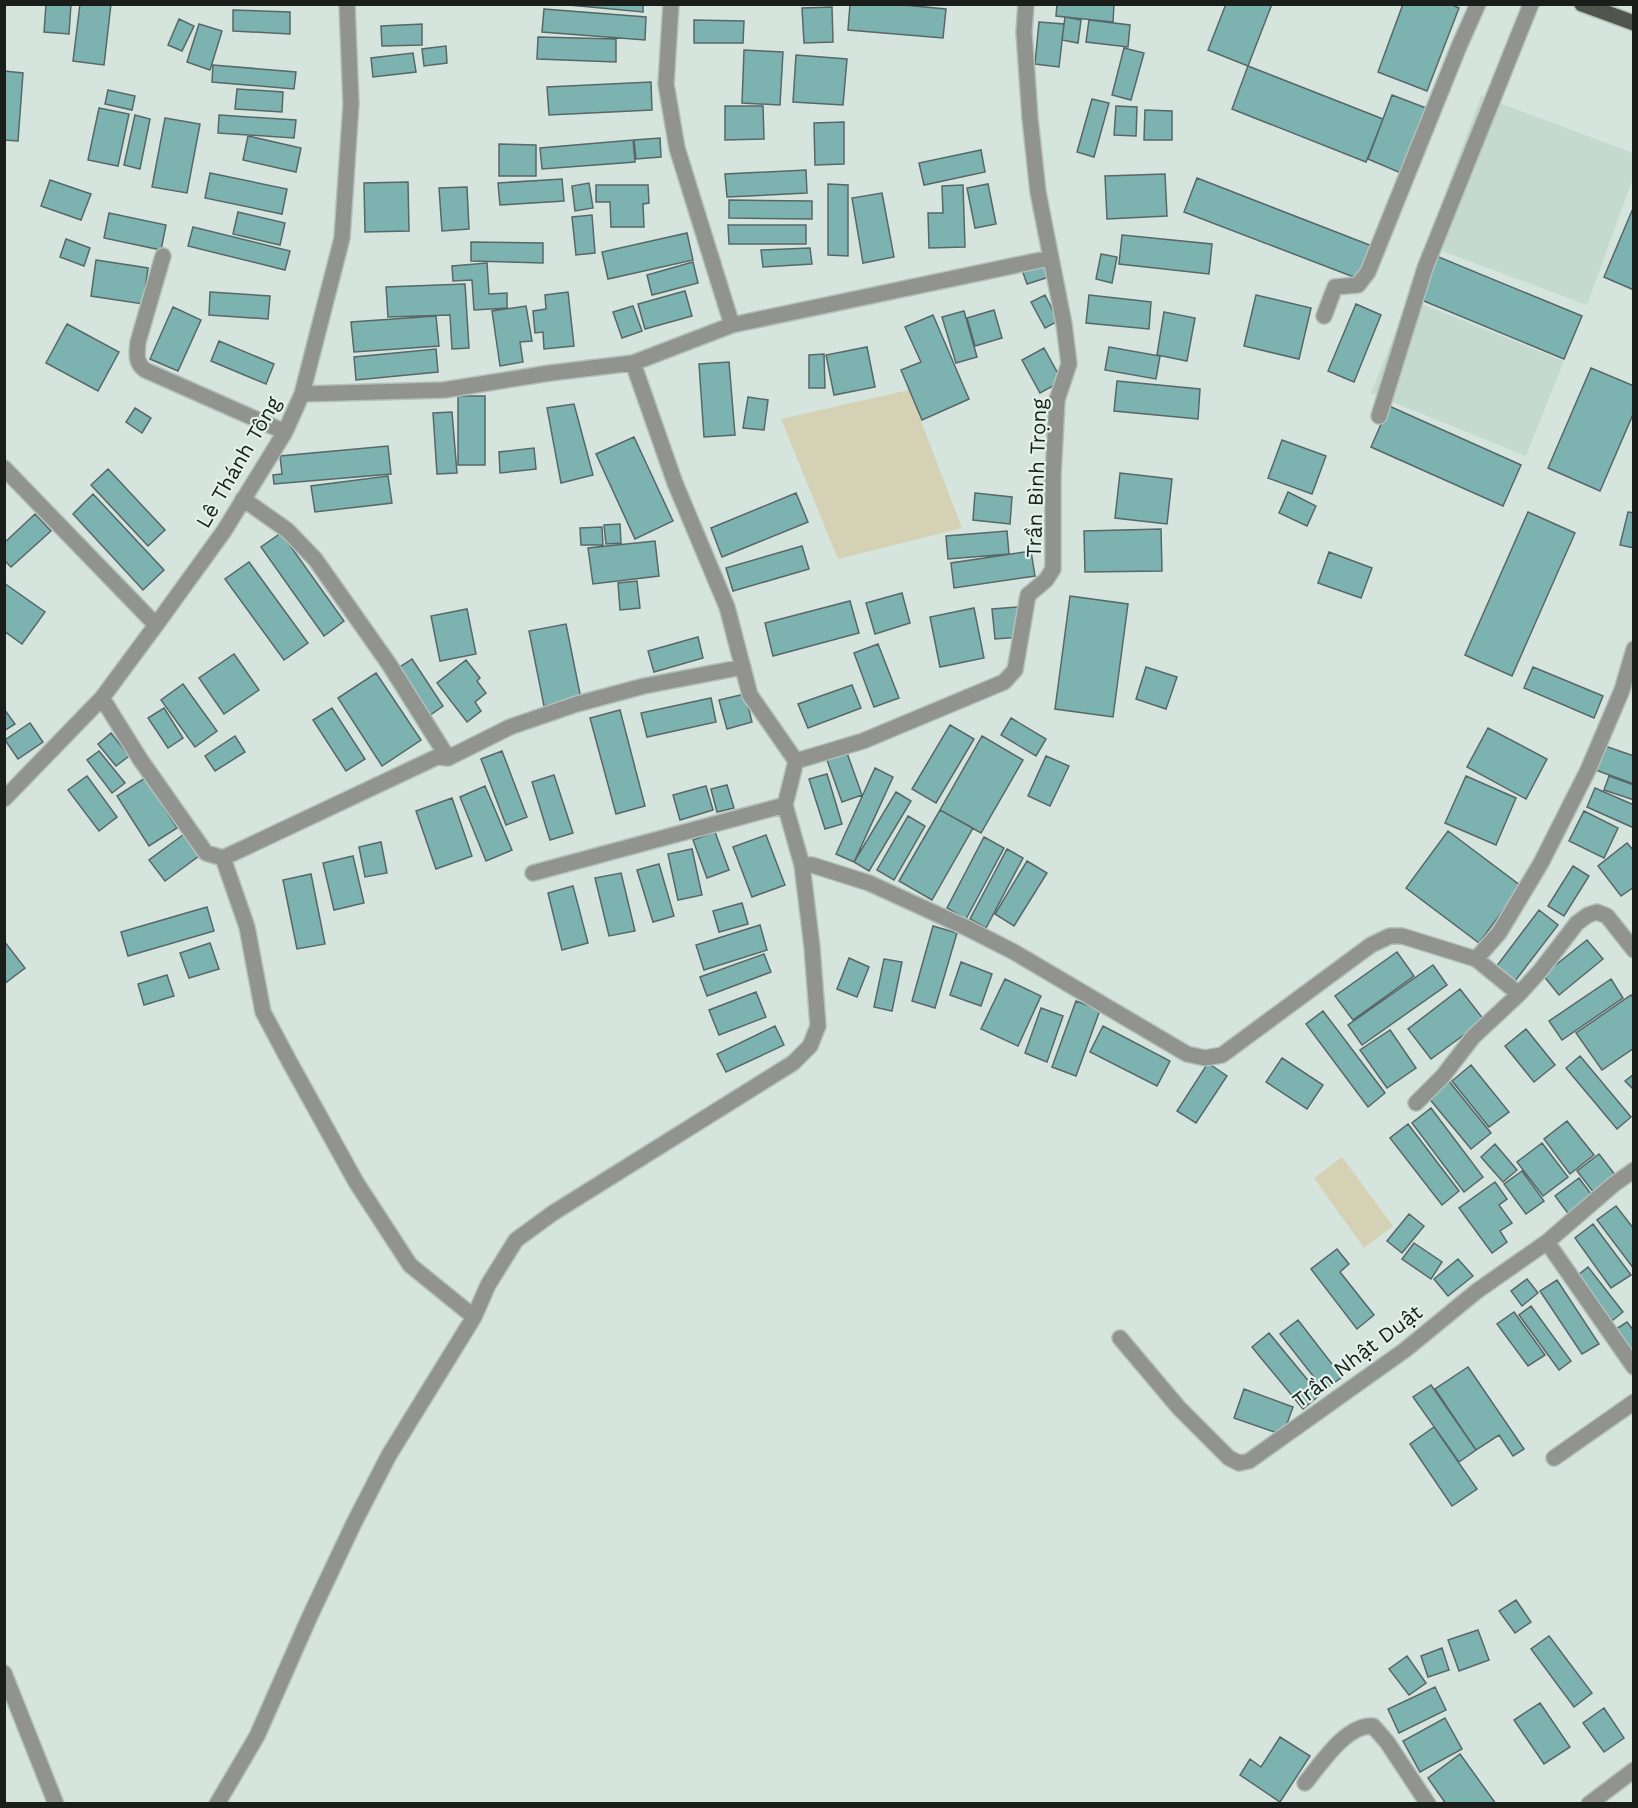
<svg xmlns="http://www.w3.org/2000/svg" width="1638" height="1808" font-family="'Work Sans',sans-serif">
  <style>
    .built { fill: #c4dace }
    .green { fill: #d5d1b5 }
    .building { fill: #7cb3b1; stroke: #586767; stroke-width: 1.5 }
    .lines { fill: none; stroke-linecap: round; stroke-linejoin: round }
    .minor-casing { stroke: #b3c0b9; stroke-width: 18 }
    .major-casing { stroke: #b3c0b9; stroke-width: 18 }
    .minor { stroke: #90938e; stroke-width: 15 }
    .major { stroke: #50554c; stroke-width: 15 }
    .labels { text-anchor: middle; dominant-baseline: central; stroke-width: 4.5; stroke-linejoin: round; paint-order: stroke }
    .street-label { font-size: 21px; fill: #191e1b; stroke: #e2f1e9 }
  </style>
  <rect width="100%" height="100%" fill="#d5e4dc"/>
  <path class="built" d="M1481 96 1633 153V178L1587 305 1426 245Z
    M1409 299 1564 361 1526 456 1371 393Z"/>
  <path class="green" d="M909 390 962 528 838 559 781 419Z
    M1342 1157 1393 1226 1364 1248 1314 1178Z"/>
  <path class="building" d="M46 4H71L69 34 44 32Z
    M80 4H111L104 65 73 61Z
    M558 4H643V12Z
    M850 4H893L946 9 943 38 848 30Z
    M1057 4H1114L1113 22 1056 16Z
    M1226 4H1272L1248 66 1208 50Z
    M1403 4H1450L1459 8 1427 91 1378 72Z
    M832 7 833 42 804 43 802 8Z
    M544 9 646 17 645 40 542 32Z
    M233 10 290 12V34L233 31Z
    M1065 17 1081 20 1078 43 1062 40Z
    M179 19 194 26 182 51 168 45Z
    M694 20 744 21 743 43H694Z
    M1089 20 1130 25 1128 47 1086 42Z
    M1039 22 1064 24 1059 67 1035 64Z
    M199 24 222 31 210 70 187 62Z
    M422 24V45L382 46 381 26Z
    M538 37 616 39V62L537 59Z
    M446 46 447 63 424 66 422 49Z
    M1124 48 1144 53 1131 100 1112 95Z
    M744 50 783 52 780 105 742 103Z
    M413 53 416 72 373 77 371 58Z
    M796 55 847 59 843 105 793 102Z
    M213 65 296 72 294 89 212 82Z
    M1248 66 1383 119 1366 162 1232 109Z
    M4 71 23 73 18 141 4 140Z
    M651 82 652 110 549 115 547 87Z
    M237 89 283 92 282 112 235 109Z
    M108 90 135 96 132 110 105 104Z
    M1392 95 1426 108 1401 173 1368 159Z
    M1092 99 1109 103 1094 157 1077 152Z
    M725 106H763L764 139 725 140Z
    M1116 106 1137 107 1136 136 1114 135Z
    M99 108 129 114 118 166 88 160Z
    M1145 110 1172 111V140H1144Z
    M135 115 150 119 140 169 124 165Z
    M219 115 296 120 294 138 218 133Z
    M165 118 200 124 187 193 152 187Z
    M844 122V164L815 165 814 123Z
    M248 136 301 148 296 172 243 160Z
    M660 138 661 157 636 159 634 140Z
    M633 140 635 162 542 169 540 148Z
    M499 144 536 145V176H499Z
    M981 150 985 172 924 185 919 163Z
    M806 170 807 193 727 197 725 174Z
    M210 173 287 189 282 214 205 198Z
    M1165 174 1167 216 1107 219 1105 176Z
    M1197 178 1372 246 1359 279 1184 212Z
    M562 179 564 201 500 205 498 183Z
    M50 180 91 194 81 220 41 206Z
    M408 182 409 231 365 232 364 183Z
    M589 183 593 208 575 211 572 186Z
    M828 184 848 185V256L828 255Z
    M988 184 996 224 975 228 967 188Z
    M596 185H648L649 203 643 204 644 227H611L610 202H596Z
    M963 185 965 247 929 248 928 213H943L942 186Z
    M467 187 469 229 442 231 439 188Z
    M882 193 894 257 863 263 852 198Z
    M729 200 812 201V219L729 218Z
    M1634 206V290L1604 277Z
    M238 212 285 223 280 245 233 234Z
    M109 213 166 225 161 250 104 238Z
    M592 215 595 253 576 255 572 217Z
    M728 225H806V244H729Z
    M193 227 290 251 285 270 188 246Z
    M687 233 693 260 608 279 602 252Z
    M1122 235 1212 244 1209 274 1119 264Z
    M66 239 90 248 84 266 60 257Z
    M471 242 543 243V263L471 261Z
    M810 248 812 264 763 267 761 250Z
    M1429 253 1582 316 1564 359 1412 296Z
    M1101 254 1117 257 1112 283 1096 279Z
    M1044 255 1052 276 1027 284 1020 264Z
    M96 260 148 268 143 304 91 296Z
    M693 262 698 283 652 295 647 275Z
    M487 263 489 294 507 293V308L474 310 472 280 453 281 452 266Z
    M465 284 469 348 452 349 450 315 388 317 386 287Z
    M685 291 692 316 645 329 638 304Z
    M210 292 270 296 268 319 209 315Z
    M568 292 574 346 544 349 543 332 535 333 533 311 546 309 545 295Z
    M1045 295 1058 321 1045 328 1031 302Z
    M1089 295 1151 302 1149 329 1086 323Z
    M1256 295 1311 308 1299 359 1244 346Z
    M1356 304 1381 315 1354 382 1328 371Z
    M526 306 532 341 520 342 523 362 500 366 492 311Z
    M633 306 642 331 622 338 613 312Z
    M173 307 201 320 178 371 150 359Z
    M994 310 1002 338 975 346 967 318Z
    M964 311 977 357 956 363 942 317Z
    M1164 312 1195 318 1187 361 1157 355Z
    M933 315 969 399 922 420 901 370 921 362 905 327Z
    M436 316 439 346 354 352 351 322Z
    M67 324 119 352 98 391 46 363Z
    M219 341 274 364 266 384 211 361Z
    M867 347 875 387 834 395 826 355Z
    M1109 347 1160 356 1156 379 1105 370Z
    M1044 348 1062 381 1040 393 1022 360Z
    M436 349 438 372 356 380 354 357Z
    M824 354 825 388H809V355Z
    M729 362 735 435 704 437 699 364Z
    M1591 368 1634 386V412L1600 491 1548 468Z
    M1117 381 1200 389 1198 419 1114 411Z
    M458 396H485V465H458Z
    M748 397 768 400 764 430 743 428Z
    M574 404 593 475 561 483 547 408Z
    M1389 406 1521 465 1503 506 1371 447Z
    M135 408 151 418 142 433 126 422Z
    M452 412 457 473 437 474 433 413Z
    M634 437 673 521 635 539 596 454Z
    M1282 440 1326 456 1312 494 1268 478Z
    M388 446 391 474 274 484 273 475 282 474 280 456Z
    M534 448 536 469 500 473 499 452Z
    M108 469 165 530 148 546 91 485Z
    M1120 473 1172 479 1167 524 1115 518Z
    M388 476 392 503 315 512 311 486Z
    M1288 492 1316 506 1307 526 1279 513Z
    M796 493 808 522 722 557 711 528Z
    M975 493 1012 497 1010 524 973 520Z
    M93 494 164 570 143 590 73 514Z
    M1528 512 1575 533 1512 676 1465 655Z
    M1628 512 1634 513V548L1620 545Z
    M35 514 51 531 11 567 4 560V543Z
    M620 524 621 543 606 544 604 525Z
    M602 527 603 545H581L580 528Z
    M1161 529 1162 571 1085 572 1084 531Z
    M1007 531 1009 554 948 559 946 536Z
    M281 533 344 621 324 636 261 547Z
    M655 541 659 576 593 584 588 548Z
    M802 546 809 569 733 591 726 568Z
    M1031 551 1035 576 954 588 951 563Z
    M1329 552 1372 568 1361 598 1318 583Z
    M249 562 308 643 284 660 225 579Z
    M637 581 640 608 620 610 618 583Z
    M4 583 45 612 22 644 4 631Z
    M902 593 910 623 875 634 866 603Z
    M1070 596 1128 604 1113 717 1055 709Z
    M850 601 859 633 773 656 765 623Z
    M1018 607 1020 637 995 639 992 609Z
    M974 608 984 658 940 667 930 617Z
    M467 609 476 654 440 661 431 616Z
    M566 624 581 699 544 706 529 631Z
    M698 637 703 658 654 672 648 651Z
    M878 644 899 698 874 707 854 653Z
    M234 654 259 690 224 714 199 678Z
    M412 659 443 706 422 721 395 670Z
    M466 660 480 678 477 681 486 693 475 702 481 711 467 722 437 683Z
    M1146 667 1177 677 1166 709 1136 699Z
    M1533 667 1603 696 1594 718 1524 688Z
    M376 673 421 740 382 766 338 698Z
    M183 684 217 731 195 747 161 700Z
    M852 685 861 708 808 728 798 704Z
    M745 694 752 722 727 729 719 700Z
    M711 698 716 722 647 737 641 713Z
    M164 708 183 738 168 748 148 718Z
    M332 708 365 759 346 771 313 720Z
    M4 709 15 724 4 731Z
    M620 710 645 806 616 814 590 718Z
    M1011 718 1046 739 1036 756 1001 735Z
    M30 723 43 742 18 759 5 740Z
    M950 725 974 739 936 803 912 789Z
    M1488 728 1547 759 1526 799 1467 767Z
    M111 733 129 756 116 766 98 744Z
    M235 736 245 752 215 771 205 756Z
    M982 736 1023 760 981 833 940 810Z
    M1602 745 1634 756V784L1593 769Z
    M99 751 125 783 112 793 87 760Z
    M502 751 527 817 506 825 481 759Z
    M847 753 862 795 842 802 827 760Z
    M1046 756 1069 766 1050 806 1028 796Z
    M875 768 893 777 854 862 836 854Z
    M827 774 842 824 825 829 809 779Z
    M554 775 573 833 550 840 532 782Z
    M87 776 117 817 99 831 68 790Z
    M1466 776 1516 798 1496 845 1445 823Z
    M1609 776 1634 785V800L1604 790Z
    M145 778 177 828 149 846 117 796Z
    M727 785 734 808 717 812 711 789Z
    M485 786 512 850 486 861 460 797Z
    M706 786 713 810 680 820 673 795Z
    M1595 788 1634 805V828L1587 807Z
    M896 792 911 801 869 871 854 862Z
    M452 798 472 856 436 869 416 811Z
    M940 810 973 828 932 900 899 881Z
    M1584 811 1618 828 1604 858 1569 841Z
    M908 816 925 826 894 880 877 870Z
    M1448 831 1521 886 1479 943 1406 888Z
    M187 832 203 853 165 881 149 860Z
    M715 832 729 870 707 878 693 840Z
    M766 835 785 885 752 897 733 847Z
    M984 837 1004 848 966 919 947 908Z
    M381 842 387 873 365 877 359 847Z
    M1627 843 1634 851V887L1621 896 1598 866Z
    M692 849 702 895 678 900 668 854Z
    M1007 849 1023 858 986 928 970 919Z
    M353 856 364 903 334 910 323 863Z
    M1027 861 1047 873 1014 926 995 914Z
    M659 864 674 916 653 922 637 870Z
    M1573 866 1589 876 1564 916 1548 906Z
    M621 873 635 931 609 936 595 878Z
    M311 874 325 944 297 949 283 880Z
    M573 886 588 943 562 950 548 893Z
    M742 903 748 924 719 932 713 911Z
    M207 907 214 931 128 956 121 932Z
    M1539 910 1558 925 1512 985 1493 971Z
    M760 925 767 950 704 970 696 945Z
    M933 926 957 933 935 1008 912 1001Z
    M1587 940 1603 959 1559 995 1543 975Z
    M4 941 25 968 4 984Z
    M210 943 219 969 189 978 180 953Z
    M1397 952 1414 976 1353 1020 1335 996Z
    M764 954 771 972 707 996 700 977Z
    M849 958 869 967 857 997 837 989Z
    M884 959 902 962 892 1011 874 1007Z
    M961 962 992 974 981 1006 950 995Z
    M1433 965 1447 985 1362 1045 1348 1025Z
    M167 975 174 996 144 1005 138 984Z
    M1005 979 1041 996 1018 1046 981 1029Z
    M1611 979 1623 998 1562 1040 1549 1021Z
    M1460 989 1484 1020 1431 1059 1408 1029Z
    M756 992 766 1017 719 1035 709 1010Z
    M1631 995 1634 998V1048L1602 1070 1576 1033Z
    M1076 1001 1100 1010 1076 1076 1052 1067Z
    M1041 1008 1063 1016 1047 1062 1025 1053Z
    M1323 1011 1385 1093 1368 1107 1306 1024Z
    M775 1026 784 1045 726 1072 717 1054Z
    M1103 1026 1170 1061 1157 1086 1090 1052Z
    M1526 1029 1555 1065 1534 1082 1505 1046Z
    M1390 1030 1416 1068 1387 1088 1360 1050Z
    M1580 1056 1631 1117 1617 1129 1566 1068Z
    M1282 1058 1323 1085 1307 1109 1266 1082Z
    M1208 1063 1227 1076 1196 1123 1177 1111Z
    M1471 1065 1509 1112 1489 1127 1452 1081Z
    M1634 1074V1090L1625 1081Z
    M1448 1080 1491 1133 1471 1149 1428 1097Z
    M1431 1108 1483 1177 1464 1192 1412 1123Z
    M1567 1121 1594 1155 1570 1174 1544 1139Z
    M1408 1124 1459 1191 1442 1205 1390 1138Z
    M1542 1143 1568 1177 1543 1196 1517 1162Z
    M1495 1144 1517 1170 1503 1182 1481 1157Z
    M1599 1154 1616 1176 1594 1193 1577 1171Z
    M1522 1171 1544 1201 1526 1214 1504 1184Z
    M1579 1178 1594 1198 1570 1216 1555 1196Z
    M1495 1182 1507 1199 1499 1205 1512 1223 1500 1231 1507 1242 1492 1253 1459 1208Z
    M1616 1206 1634 1229V1269L1597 1220Z
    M1409 1214 1424 1226 1402 1253 1387 1241Z
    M1593 1224 1631 1275 1611 1288 1575 1238Z
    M1414 1243 1442 1262 1431 1279 1402 1259Z
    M1337 1249 1349 1264 1340 1272 1374 1315 1357 1329 1311 1269Z
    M1458 1259 1473 1276 1448 1296 1434 1279Z
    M1588 1267 1623 1312 1608 1324 1573 1279Z
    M1527 1279 1538 1293 1522 1306 1511 1291Z
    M1557 1280 1599 1344 1582 1354 1540 1291Z
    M1531 1306 1571 1361 1559 1370 1519 1315Z
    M1514 1312 1545 1355 1528 1366 1497 1324Z
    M1298 1320 1342 1377 1324 1390 1280 1334Z
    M1627 1322 1634 1331V1353L1613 1331Z
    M1269 1333 1320 1395 1303 1409 1252 1347Z
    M1468 1367 1524 1449 1513 1456 1499 1435 1476 1450 1435 1389Z
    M1431 1385 1476 1450 1459 1462 1413 1397Z
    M1244 1389 1293 1407 1283 1435 1234 1418Z
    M1434 1427 1477 1489 1452 1506 1410 1444Z
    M1516 1600 1531 1622 1515 1633 1499 1611Z
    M1478 1630 1489 1660 1459 1671 1448 1640Z
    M1549 1636 1592 1693 1574 1707 1531 1649Z
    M1442 1648 1449 1670 1428 1677 1421 1656Z
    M1407 1656 1426 1683 1409 1695 1389 1669Z
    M1435 1687 1446 1710 1399 1733 1388 1709Z
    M1540 1703 1570 1747 1544 1764 1514 1720Z
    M1604 1708 1624 1738 1604 1752 1583 1723Z
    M1445 1718 1462 1749 1420 1772 1403 1741Z
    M1280 1737 1310 1756 1280 1802 1240 1775 1250 1759 1261 1767Z
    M1460 1754 1496 1804H1446L1428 1778Z"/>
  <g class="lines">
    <g class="minor-casing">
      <path id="minor" d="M671 4 666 84 677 148 732 325
        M163 256 138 342C137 354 135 362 145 370L285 432
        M1324 316 1335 287 1358 285 1368 272 1460 44 1478 4
        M302 394 444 390 550 373 633 363 732 325 1050 258
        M1379 416 1425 268 1531 4
        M4 468 156 625
        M243 499 287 530 315 559 389 664 448 758
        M102 698 140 759 206 853 223 858 437 757 448 758 510 727 577 704 644 686 743 667
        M796 761 863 741 1004 682 1015 670 1028 595 1046 580 1053 569V476L1057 400 1069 364 1064 324 1038 192 1030 118 1024 32 1026 4
        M4 799 102 698 156 625 224 531 285 432 302 394 342 238 351 104 347 4
        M223 858 247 927 263 1012 288 1059 356 1182 410 1265 474 1317
        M802 865H812L869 883 965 927 1014 952 1187 1054 1205 1058 1222 1055 1371 945 1390 936H1402L1476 959 1519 994
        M533 873 785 805
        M1476 959 1499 933 1541 863 1588 770 1622 690 1634 649
        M1416 1103 1443 1076 1473 1037 1519 994 1540 971 1577 923 1588 915 1597 912 1607 916 1634 950
        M1547 1242 1634 1367
        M1120 1338 1179 1408 1229 1458 1239 1463 1249 1461 1405 1350 1477 1291 1547 1242 1613 1185 1634 1170
        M1554 1458 1634 1402
        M4 1673 56 1804
        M1305 1783C1321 1764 1346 1724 1373 1726L1387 1742 1428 1804
        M217 1804 257 1736 310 1616 354 1523 389 1455 474 1317 488 1285 516 1240 553 1213 793 1063 810 1046 818 1026 812 947 802 865 785 805 796 761 750 695 727 607 675 483 633 363
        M1589 1804 1634 1770"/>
    </g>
    <g class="major-casing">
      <path id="major" d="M1582 4 1634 23"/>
    </g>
    <use href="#minor" class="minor"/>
    <use href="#major" class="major"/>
  </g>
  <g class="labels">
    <g class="street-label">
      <text transform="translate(238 462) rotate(-60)">Lê Thánh Tông</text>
      <text transform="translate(1036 478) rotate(-88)">Trần Bình Trọng</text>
      <text transform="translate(1357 1356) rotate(-37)">Trần Nhật Duật</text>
    </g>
  </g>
  <rect width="1638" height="1808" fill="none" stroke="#191e1b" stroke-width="12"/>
</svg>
